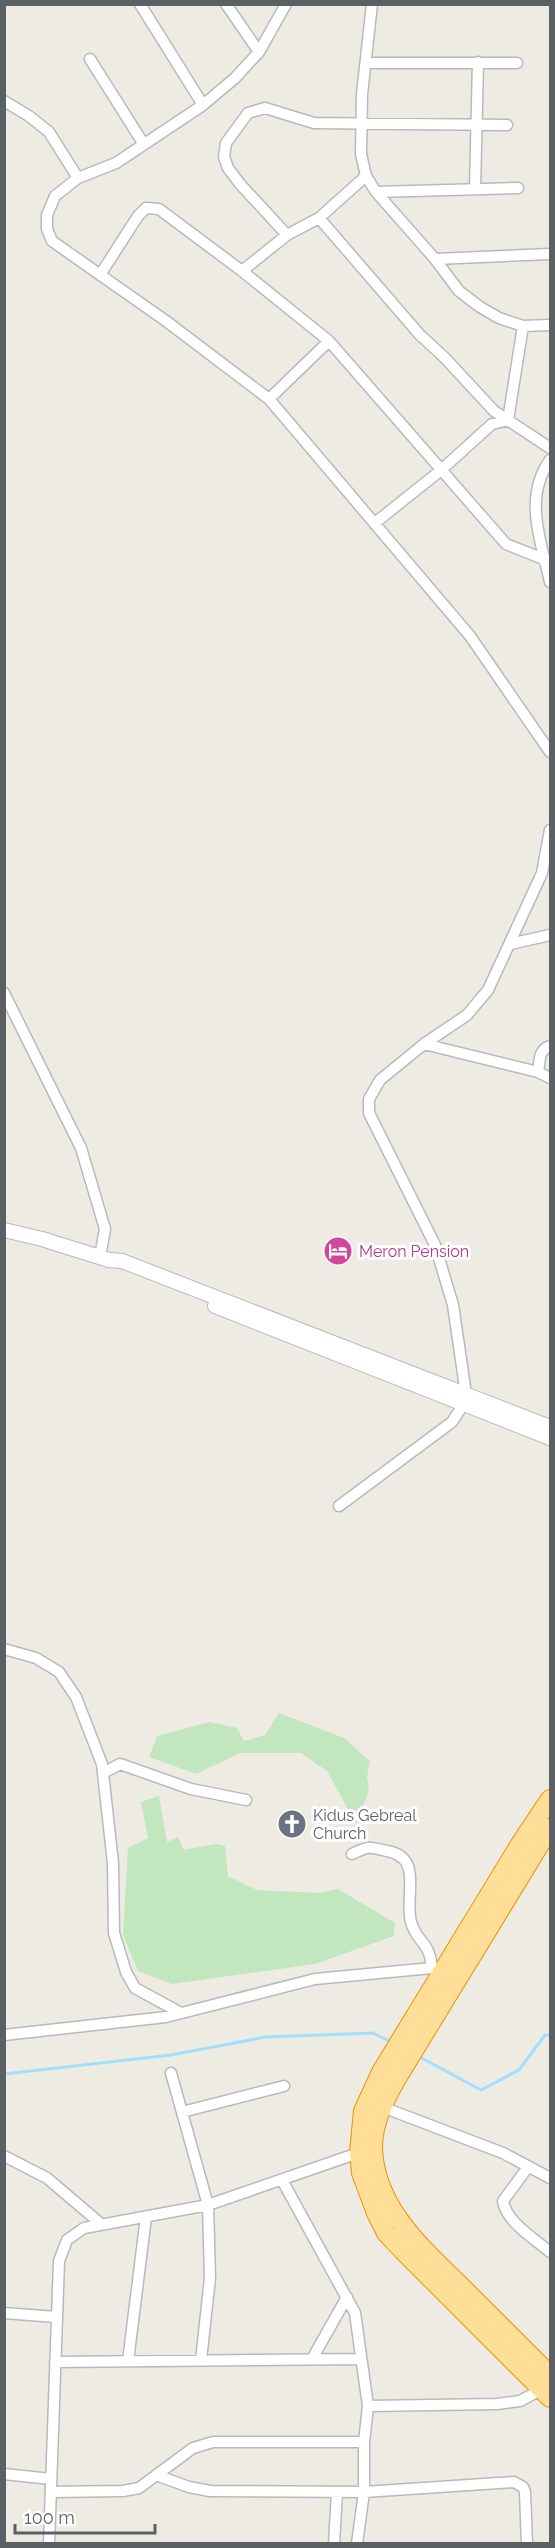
<svg xmlns="http://www.w3.org/2000/svg" width="555" height="2548" font-family="Raleway,sans-serif">
  <style>
    .green { fill: #c2e7bf }
    .lines { fill: none; stroke-linecap: round; stroke-linejoin: round }
    .stream { stroke: #a2dfff; stroke-width: 3 }
    .minor-casing { stroke: #b6babe; stroke-width: 13 }
    .tertiary-casing { stroke: #b6babe; stroke-width: 16 }
    .trunk-casing { stroke: #f18f00; stroke-width: 20 }
    .minor { stroke: #fff; stroke-width: 10 }
    .tertiary { stroke: #fff; stroke-width: 14 }
    .trunk { stroke: #ffdf98; stroke-width: 18 }
    .labels { text-anchor: middle; dominant-baseline: central; stroke-width: 6; stroke-linejoin: round; paint-order: stroke }
    .hotel-label { font-size: 16px; fill: #b23c85; stroke: #fff; text-anchor: start }
    .worship-label { font-size: 16px; fill: #5b616d; stroke: #fff; text-anchor: start }
  </style>
  <rect width="100%" height="100%" fill="#eeebe3"/>
  <path class="green" d="M279 1713 344 1738 370 1761 367 1777 369 1790 356 1824 327 1771 301 1753H240L196 1774 149 1757 157 1736 210 1722 237 1728 244 1741 265 1735Z
    M159 1796 167 1842 178 1837 184 1850 216 1844 225 1846 228 1876 257 1890 319 1893 338 1889 395 1923 394 1936 315 1964 172 1984 138 1971 123 1935 128 1848 148 1838 141 1802Z"/>
  <g class="lines">
    <path class="stream" d="M418 2056 481 2090 519 2070 545 2035H550
      M4 2074 171 2055 266 2037 373 2033 391 2042"/>
    <g class="minor-casing">
      <path id="minor" d="M140 4 203 105
        M226 4 259 52
        M286 4 259 52 235 78 203 105 116 163 78 178 55 196 47 215V229L52 241 166 321 269 399 470 636 550 752
        M372 4 362 94 361 154 366 176 376 192 435 259 459 291 480 307 499 318 523 326 550 325
        M90 59 143 143
        M367 63H517
        M4 101 29 116 49 132 78 178
        M475 189 478 62
        M376 192 518 188
        M319 218 420 335 444 357 494 411 550 448
        M287 235 240 184 228 168 224 157 226 143 248 113 265 108 314 123 507 125
        M435 259 549 254
        M242 271 287 235 319 218 366 176
        M100 275 138 216 146 208 159 209 242 271 329 341 506 544 546 560
        M269 399 329 341
        M550 460C523 498 541 541 550 582
        M376 522 440 471 492 424 508 420 523 326
        M510 944 550 935
        M4 993 81 1148 105 1229 100 1257
        M424 1044 538 1072
        M550 1046C538 1050 540 1061 538 1072L550 1078
        M339 1506 452 1422 463 1405 466 1394 453 1305 435 1245 369 1113V1099L380 1080 424 1044 467 1015 488 990 542 873 550 830
        M4 1649 36 1658 59 1672 76 1697 102 1764 113 1863 114 1933 126 1972 135 1988 181 2013
        M103 1773 120 1764 191 1789 246 1800
        M352 1854C371 1845 368 1847 387 1851 424 1857 404 1897 411 1922 416 1942 430 1941 432 1968
        M4 2035 166 2017 315 1979 432 1968 446 1976
        M171 2073 208 2205 210 2278 201 2360
        M377 2105 503 2153 550 2178
        M182 2112 284 2086
        M4 2156 47 2178 101 2224
        M528 2167 503 2201C506 2222 535 2239 550 2252
        M282 2180 355 2313 368 2406 364 2442V2492L357 2544
        M4 2313 56 2317
        M312 2359 347 2297
        M128 2361 146 2217
        M55 2362 361 2359
        M368 2406 497 2404 520 2401 544 2388
        M4 2474 51 2479
        M156 2475 189 2487 210 2491 364 2492 514 2482 523 2487 525 2492 527 2544
        M51 2492 123 2491 139 2488 193 2448 213 2442H364
        M49 2544 59 2261 67 2240 84 2228 208 2205 364 2151
        M334 2544 337 2492"/>
    </g>
    <g class="tertiary-casing">
      <path id="tertiary" d="M4 1230 42 1239 109 1260 122 1261 550 1427
        M215 1306 550 1438"/>
    </g>
    <g class="trunk-casing">
      <path id="trunk" d="M550 1799 520 1844 381 2072 363 2111 359 2152 361 2173 376 2213 386 2233 403 2251 550 2398
        M550 1828 396 2080C384 2102 373 2122 373 2148 375 2211 428 2253 469 2294 496 2321 523 2348 550 2375"/>
    </g>
    <use href="#minor" class="minor"/>
    <use href="#tertiary" class="tertiary"/>
    <use href="#trunk" class="trunk"/>
  </g>
  <defs>
    <g id="hotel-disc" transform="scale(1.5)"><circle r="9.5" fill="#d1479c" stroke="#fff"/><path d="M-6-4.5h1.5V1H6V5H4.5V3h-9V5H-6ZM-4 0a1.8 1.8 0 1 1 3.6 0ZM.5 0V-2.5h3Q6-2.5 6 0Z" fill="#fff"/></g>
    <g id="church-disc" transform="scale(1.5)"><circle r="9.5" fill="#6b7280" stroke="#fff"/><path d="M-1.2-6h2.4v3.5h3.3v2.4h-3.3V6h-2.4V-.1h-3.3v-2.4h3.3Z" fill="#fff"/></g>
  </defs>
  <g fill-rule="evenodd">
    <use href="#hotel-disc" x="338" y="1251"/>
    <use href="#church-disc" x="292" y="1824"/>
  </g>
  <g class="labels">
    <g class="hotel-label">
      <text x="359" y="1251">Meron Pension</text>
    </g>
    <g class="worship-label">
      <text x="313" y="1815">Kidus Gebreal<tspan x="313" dy="18">Church</tspan></text>
    </g>
  </g>
  <rect width="555" height="2548" fill="none" stroke="#5b6064" stroke-width="12"/>
  <path d="M15 2524v9h140v-9" fill="none" stroke="#5b6064" stroke-width="3"/>
  <text x="24" y="2524" font-size="18" fill="#5b6064" stroke="#ffffff" stroke-width="4.5" paint-order="stroke">100 m</text>
</svg>
